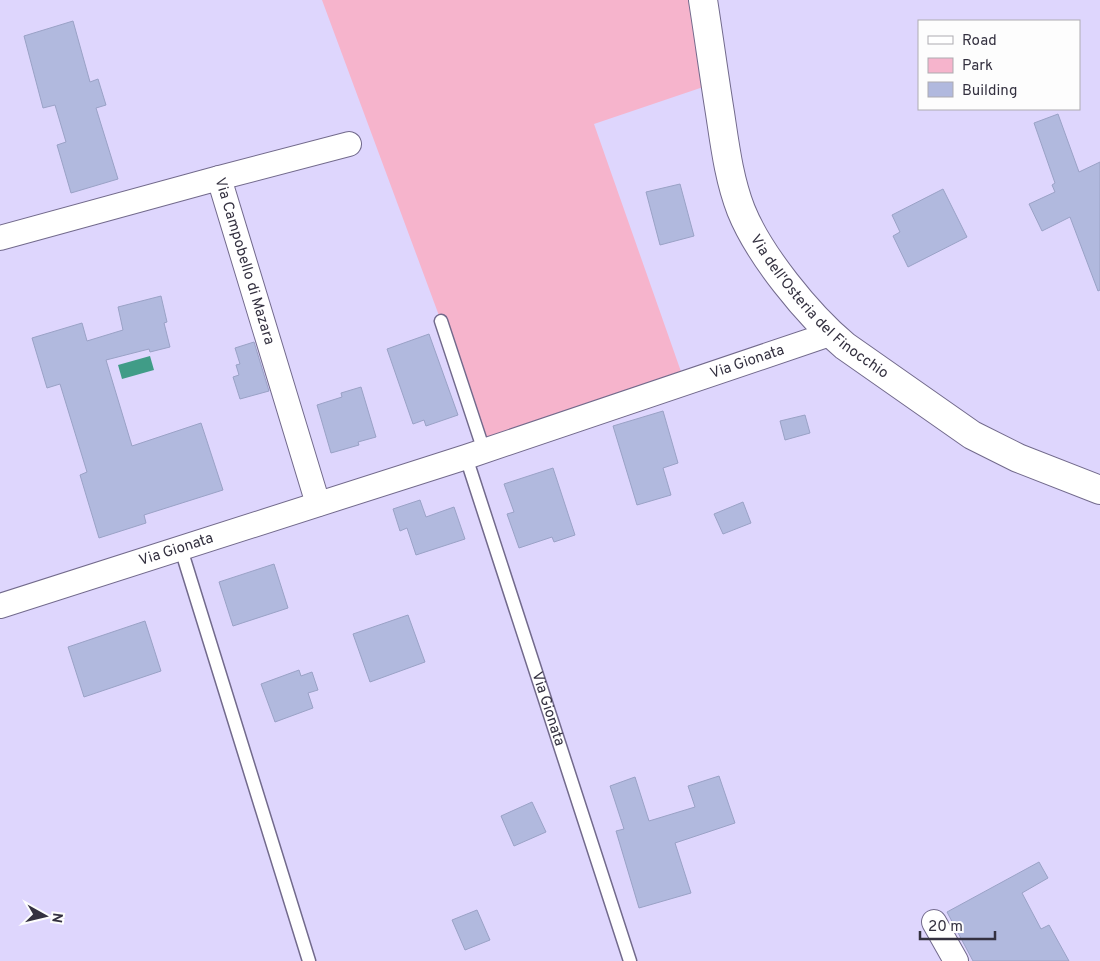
<svg xmlns="http://www.w3.org/2000/svg" width="1100" height="961" font-family="Overpass,sans-serif">
  <style>
    .green { fill: #f6b4cc }
    .water { fill: #409c87 }
    .building { fill: #b1b9de; stroke: #9aa2c6 }
    .lines { fill: none; stroke-linecap: round; stroke-linejoin: round }
    .service-casing { stroke: #726a8c; stroke-width: 15 }
    .minor-casing { stroke: #726a8c; stroke-width: 26 }
    .tertiary-casing { stroke: #726a8c; stroke-width: 30 }
    .service { stroke: #fff; stroke-width: 12 }
    .minor { stroke: #fff; stroke-width: 24 }
    .tertiary { stroke: #fff; stroke-width: 28 }
    .labels { text-anchor: middle; dominant-baseline: central; stroke-width: 5; stroke-linejoin: round; paint-order: stroke }
    .street-label { font-size: 15px; fill: #343140; stroke: #fdfdfd }
  </style>
  <rect width="100%" height="100%" fill="#ded6fd"/>
  <path class="green" d="M322 0H703L715 83 594 124 685 383 484 451 441 321Z"/>
  <path class="water" d="M150 356 154 370 122 379 118 365Z"/>
  <path class="building" d="M73 21 90 82 98 79 106 105 96 108 118 179 71 193 57 145 66 142 55 105 43 108 24 36Z
    M1058 114 1079 172 1100 162V290L1098 291 1070 217 1042 231 1029 204 1055 192 1052 185 1055 183 1034 123Z
    M680 184 694 236 660 245 646 192Z
    M943 189 967 237 908 267 893 236 900 232 892 215Z
    M161 296 167 322 164 323 170 347 150 352 149 349 106 360 132 446 201 423 223 490 144 515 146 523 99 538 80 475 87 472 60 384 47 388 32 338 82 323 87 341 123 330 118 307Z
    M429 334 458 415 426 426 424 420 413 424 387 349Z
    M254 342 269 391 240 399 233 377 239 375 236 365 240 364 235 348Z
    M361 387 376 437 358 442 359 445 331 453 317 405 342 397 341 393Z
    M663 411 678 463 663 468 671 495 637 505 613 426Z
    M805 415 810 433 785 440 780 421Z
    M553 468 575 535 554 542 552 537 519 548 507 514 514 512 504 484Z
    M420 500 426 517 454 507 465 539 416 555 407 528 400 531 393 509Z
    M743 502 751 523 723 534 714 514Z
    M274 564 288 608 233 626 219 582Z
    M408 615 425 662 370 682 353 634Z
    M145 621 161 671 84 697 68 647Z
    M299 670 301 676 312 672 318 690 308 693 313 708 275 722 261 684Z
    M719 776 735 823 675 843 691 893 639 908 616 831 624 829 610 786 635 777 649 821 695 807 688 786Z
    M532 802 546 832 514 846 501 816Z
    M1039 862 1048 878 1022 893 1041 929 1049 925 1069 961H973L947 912Z
    M477 910 490 940 465 950 452 920Z"/>
  <g class="lines">
    <g class="service-casing">
      <g id="service">
        <path d="M441 321 484 451"/>
        <path id="s1" d="M466 457 630 961"/>
        <path d="M181 549 309 961"/>
      </g>
    </g>
    <g class="minor-casing">
      <g id="minor">
        <path d="M219 178 349 144"/>
        <path id="s2" d="M0 238 219 178 318 504"/>
        <path id="s3" d="M0 606 466 457 830 334"/>
        <path d="M934 922 956 961"/>
      </g>
    </g>
    <g class="tertiary-casing">
      <g id="tertiary">
        <path id="s4" d="M703 0C709 38 714 76 720 113 725 146 729 179 741 210 759 255 808 315 845 346L972 435 1018 458 1100 490"/>
      </g>
    </g>
    <use href="#service" class="service"/>
    <use href="#minor" class="minor"/>
    <use href="#tertiary" class="tertiary"/>
  </g>
  <g class="labels">
    <g class="street-label">
      <text stroke="none"><textPath href="#s2" startOffset="314">Via Campobello di Mazara</textPath></text>
      <text stroke="none"><textPath href="#s4" startOffset="340">Via dell'Osteria del Finocchio</textPath></text>
      <text stroke="none"><textPath href="#s3" startOffset="786">Via Gionata</textPath></text>
      <text stroke="none"><textPath href="#s3" startOffset="185">Via Gionata</textPath></text>
      <text stroke="none"><textPath href="#s1" startOffset="265">Via Gionata</textPath></text>
    </g>
  </g>
  <rect x="918" y="20" width="162" height="90" fill="#fdfdfd" stroke="#adabb1"/>
  <rect x="928" y="36" width="25" height="8" fill="#ffffff" stroke="#adabb1"/>
  <text x="962" y="45" font-size="15" fill="#343140">Road</text>
  <rect x="928" y="58" width="25" height="15" fill="#f6b4cc" stroke="#adabb1"/>
  <text x="962" y="70" font-size="15" fill="#343140">Park</text>
  <rect x="928" y="82" width="25" height="15" fill="#b1b9de" stroke="#adabb1"/>
  <text x="962" y="95" font-size="15" fill="#343140">Building</text>
  <g transform="translate(45 916) rotate(98)" stroke="#fdfdfd" stroke-width="4" paint-order="stroke">
  <path d="M0-4L9 19L0 12L-9 19Z" fill="#343140"/>
  <text y="-8" font-size="14" font-weight="bold" text-anchor="middle" fill="#343140">N</text>
  </g>
  <path d="M920 931v8h75v-8" fill="none" stroke="#343140" stroke-width="2.5"/>
  <text x="928" y="931" font-size="15" fill="#343140" stroke="#fdfdfd" stroke-width="4" paint-order="stroke">20 m</text>
</svg>
